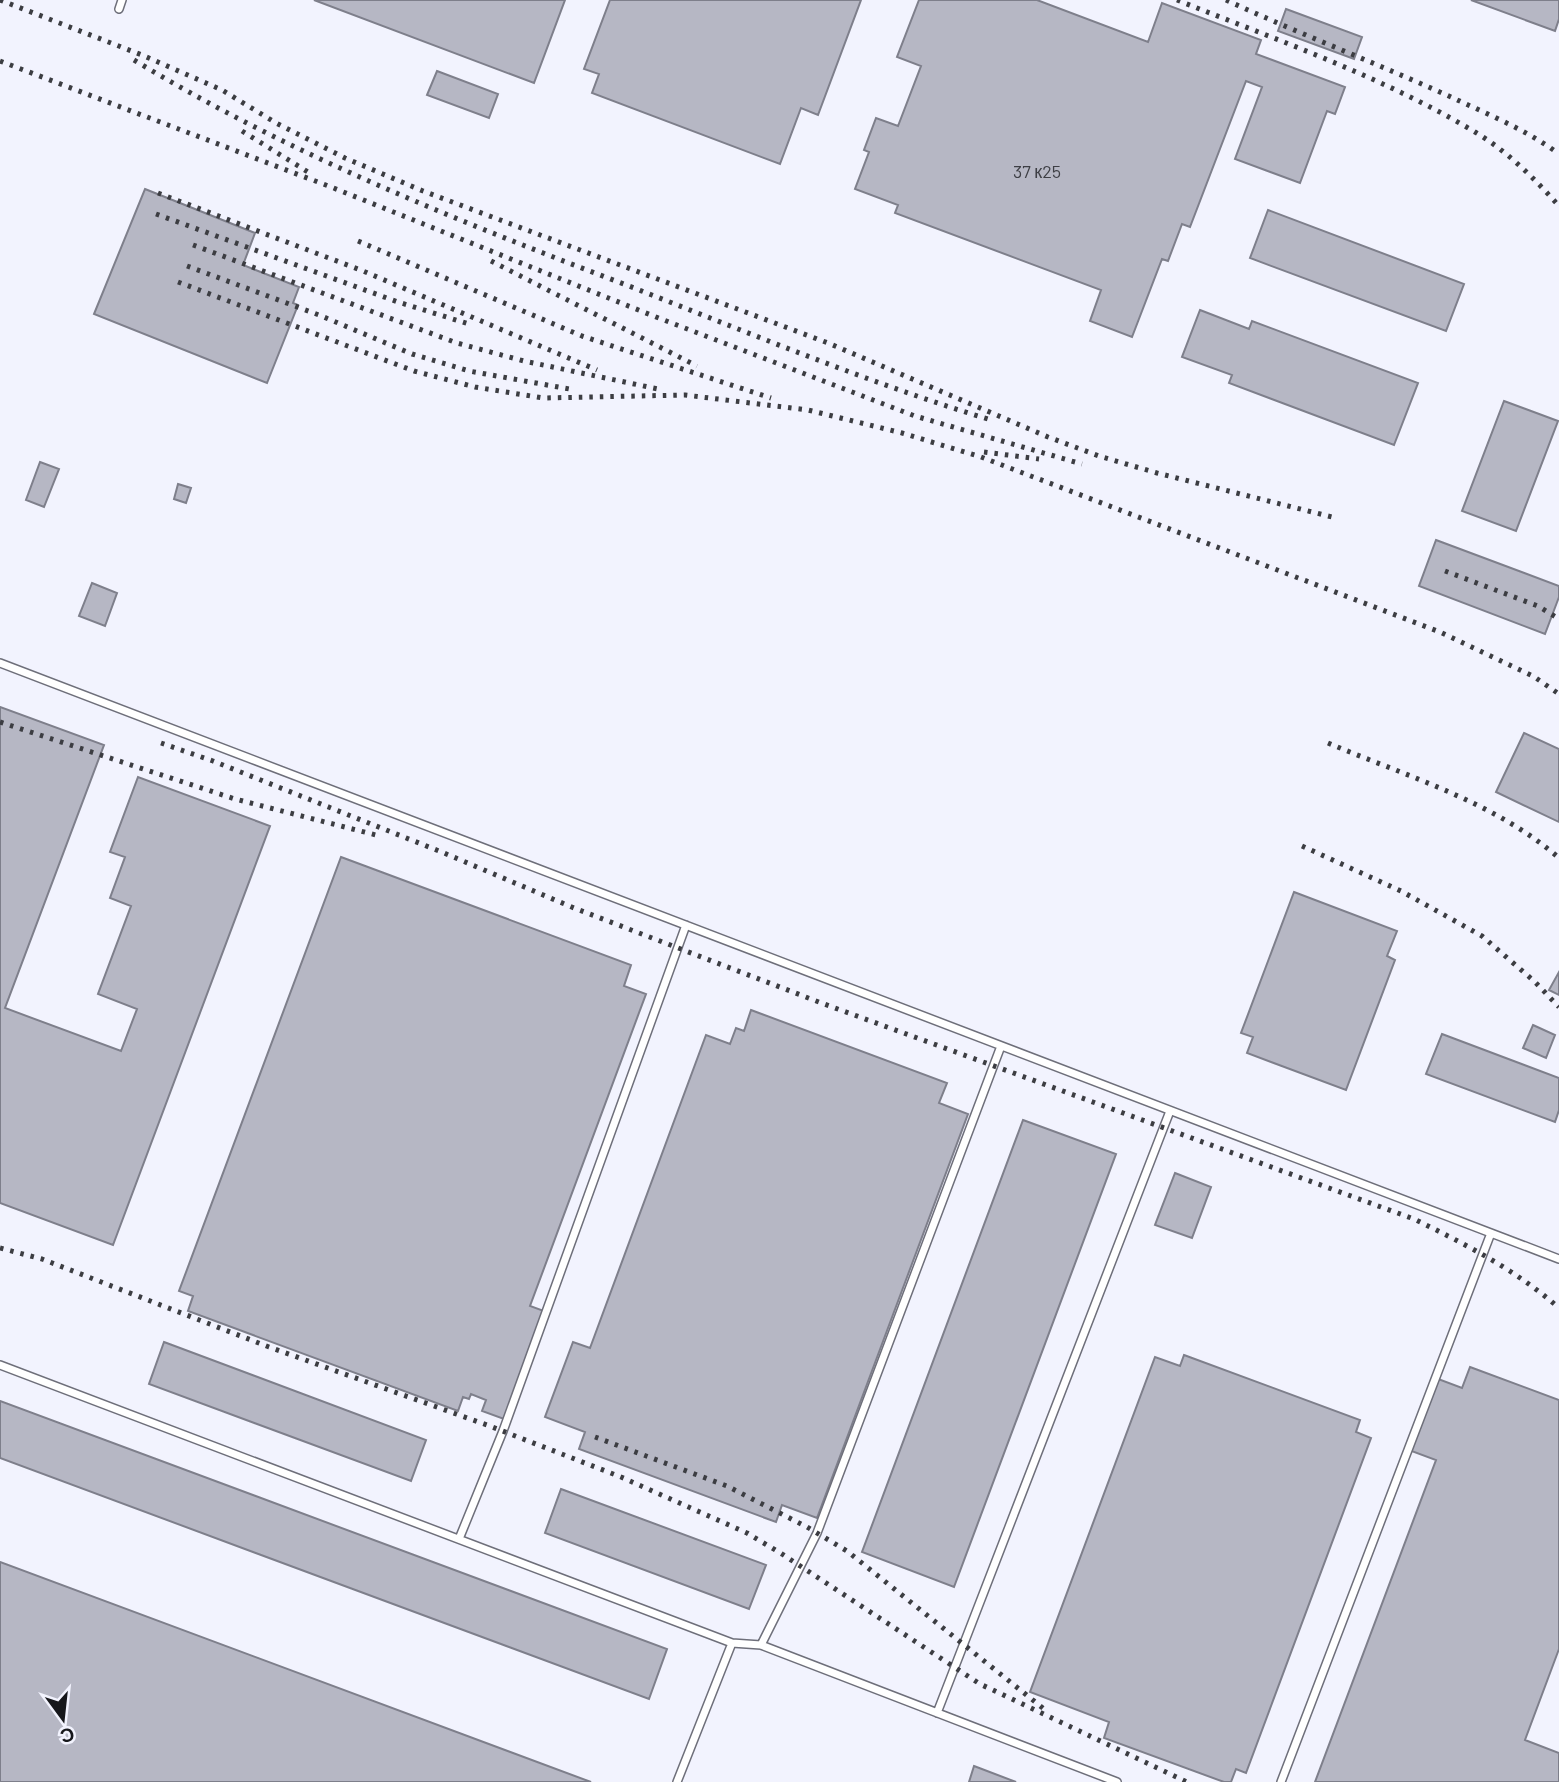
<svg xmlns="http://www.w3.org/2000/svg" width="1559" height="1782" font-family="Barlow,sans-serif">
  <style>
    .building { fill: #b6b7c4; stroke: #7e7f8b; stroke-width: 2 }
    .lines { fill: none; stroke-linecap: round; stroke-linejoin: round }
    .lane-casing { stroke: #6e6f7a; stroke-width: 10 }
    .lane { stroke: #fff; stroke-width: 7 }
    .rail { stroke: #3c3d42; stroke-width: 5; stroke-dasharray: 3.5 7; stroke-linecap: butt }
    .labels { text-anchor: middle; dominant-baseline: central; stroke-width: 5; stroke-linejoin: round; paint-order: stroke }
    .number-label { font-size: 18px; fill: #3e3f45 }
  </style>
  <rect width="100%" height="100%" fill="#f2f3fe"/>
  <path class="building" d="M314 0H565L534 83Z
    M610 0H861L818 115 801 108 780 164 592 93 599 74 584 69Z
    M919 0H1037L1148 42 1162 3 1261 40 1256 54 1345 87 1335 114 1327 111 1300 183 1235 159 1262 87 1246 81 1190 227 1182 224 1168 261 1162 259 1132 337 1090 321 1101 290 895 213 898 205 855 189 869 152 864 150 876 118 898 126 921 66 897 57Z
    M1471 0H1559V19L1555 31Z
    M1286 9 1362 37 1354 59 1278 31Z
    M437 71 498 94 489 118 427 95Z
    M145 189 255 233 243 265 299 287 293 303 298 305 267 383 94 314Z
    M1268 210 1464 284 1446 331 1250 258Z
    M1200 310 1249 329 1252 321 1418 383 1394 445 1229 383 1232 375 1182 357Z
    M1504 401 1558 421 1516 531 1462 511Z
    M40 462 59 469 44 507 26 500Z
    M178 484 191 488 186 503 174 499Z
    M1436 540 1559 586V597L1545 634 1419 586Z
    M92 583 117 593 105 626 79 616Z
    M0 707 104 745 5 1008 121 1051 137 1009 98 994 131 906 110 898 125 857 110 852 138 777 270 826 113 1245 0 1203Z
    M1524 733 1559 749V822L1496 792Z
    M341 857 631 965 624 986 646 994 530 1306 544 1311 504 1419 482 1411 486 1400 471 1394 469 1399 463 1397 458 1411 188 1311 193 1296 179 1291Z
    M1294 892 1397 931 1387 956 1395 960 1346 1090 1247 1053 1253 1037 1241 1033Z
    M1559 972V995L1549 990Z
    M751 1010 947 1083 939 1103 968 1114 817 1518 782 1505 776 1522 579 1449 585 1432 545 1417 573 1342 590 1348 706 1035 730 1044 736 1028 744 1031Z
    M1533 1025 1555 1035 1546 1058 1523 1048Z
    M1442 1034 1559 1078V1110L1555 1122 1426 1074Z
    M1023 1120 1116 1154 954 1587 862 1552Z
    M1175 1173 1211 1187 1192 1238 1155 1225Z
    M164 1342 426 1440 411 1481 149 1384Z
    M1184 1355 1360 1420 1356 1432 1371 1438 1246 1773 1236 1769 1231 1782H1224L1104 1738 1109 1722 1030 1692 1155 1357 1180 1366Z
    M1470 1367 1559 1400V1649L1525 1740 1559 1753V1782H1315L1436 1460 1406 1449 1433 1377 1462 1388Z
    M0 1401 667 1649 649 1699 0 1458Z
    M561 1489 766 1565 749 1609 545 1533Z
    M0 1562 591 1782H0Z
    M974 1766 1016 1782H969Z"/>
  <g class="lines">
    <g class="lane-casing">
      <path id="lane" d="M119 9 122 0
        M0 663 1559 1259
        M0 1365 732 1643 761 1645 1117 1782
        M459 1539 503 1431 686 925
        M761 1645 817 1533 1001 1046
        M937 1713 1170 1111
        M677 1782 732 1643
        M1281 1782 1491 1233"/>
    </g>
    <use href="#lane" class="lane"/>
    <path class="rail" d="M0 0 142 55 222 90 276 123 345 158 423 191 828 343 1048 437 1099 456 1157 473 1336 518
      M1177 0C1277 40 1383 77 1475 132 1507 151 1535 179 1559 206
      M1226 0C1300 34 1376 63 1451 97 1487 114 1527 130 1559 154
      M134 60C292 156 461 222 634 288 752 334 869 383 991 420
      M0 61 331 187 656 317 915 416 1082 464
      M242 131 308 172
      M158 193 363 271 597 370
      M156 214 398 302 469 324
      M358 241 582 336 771 398
      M193 245 457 343 524 361 658 389
      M491 261 697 366
      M187 266 319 315 412 354 469 371 575 390
      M178 282 414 371 475 387 543 398 685 395 808 410 902 433 981 457 1440 632 1533 676 1559 694
      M984 452 1039 459
      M1445 571 1538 606 1559 619
      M0 722 235 799 376 835
      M161 743 213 761 444 853 574 908 824 1004 1414 1219C1465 1244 1516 1270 1559 1308
      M1328 743C1406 776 1495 802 1559 858
      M1302 846 1401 891 1482 936 1534 981 1559 1007
      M0 1248 42 1259 269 1347 487 1425 621 1477 747 1533 782 1554 980 1684 1187 1782
      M595 1437 727 1486 807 1527 847 1551 1044 1709"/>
  </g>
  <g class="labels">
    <g class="number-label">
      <text x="1037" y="171">37 к25</text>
    </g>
  </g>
  <g transform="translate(63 1719) rotate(165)" stroke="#f2f3fe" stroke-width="5" paint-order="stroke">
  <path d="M0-5L12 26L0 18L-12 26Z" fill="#16171b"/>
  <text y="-10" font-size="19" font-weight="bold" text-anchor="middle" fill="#16171b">С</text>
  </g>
</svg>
